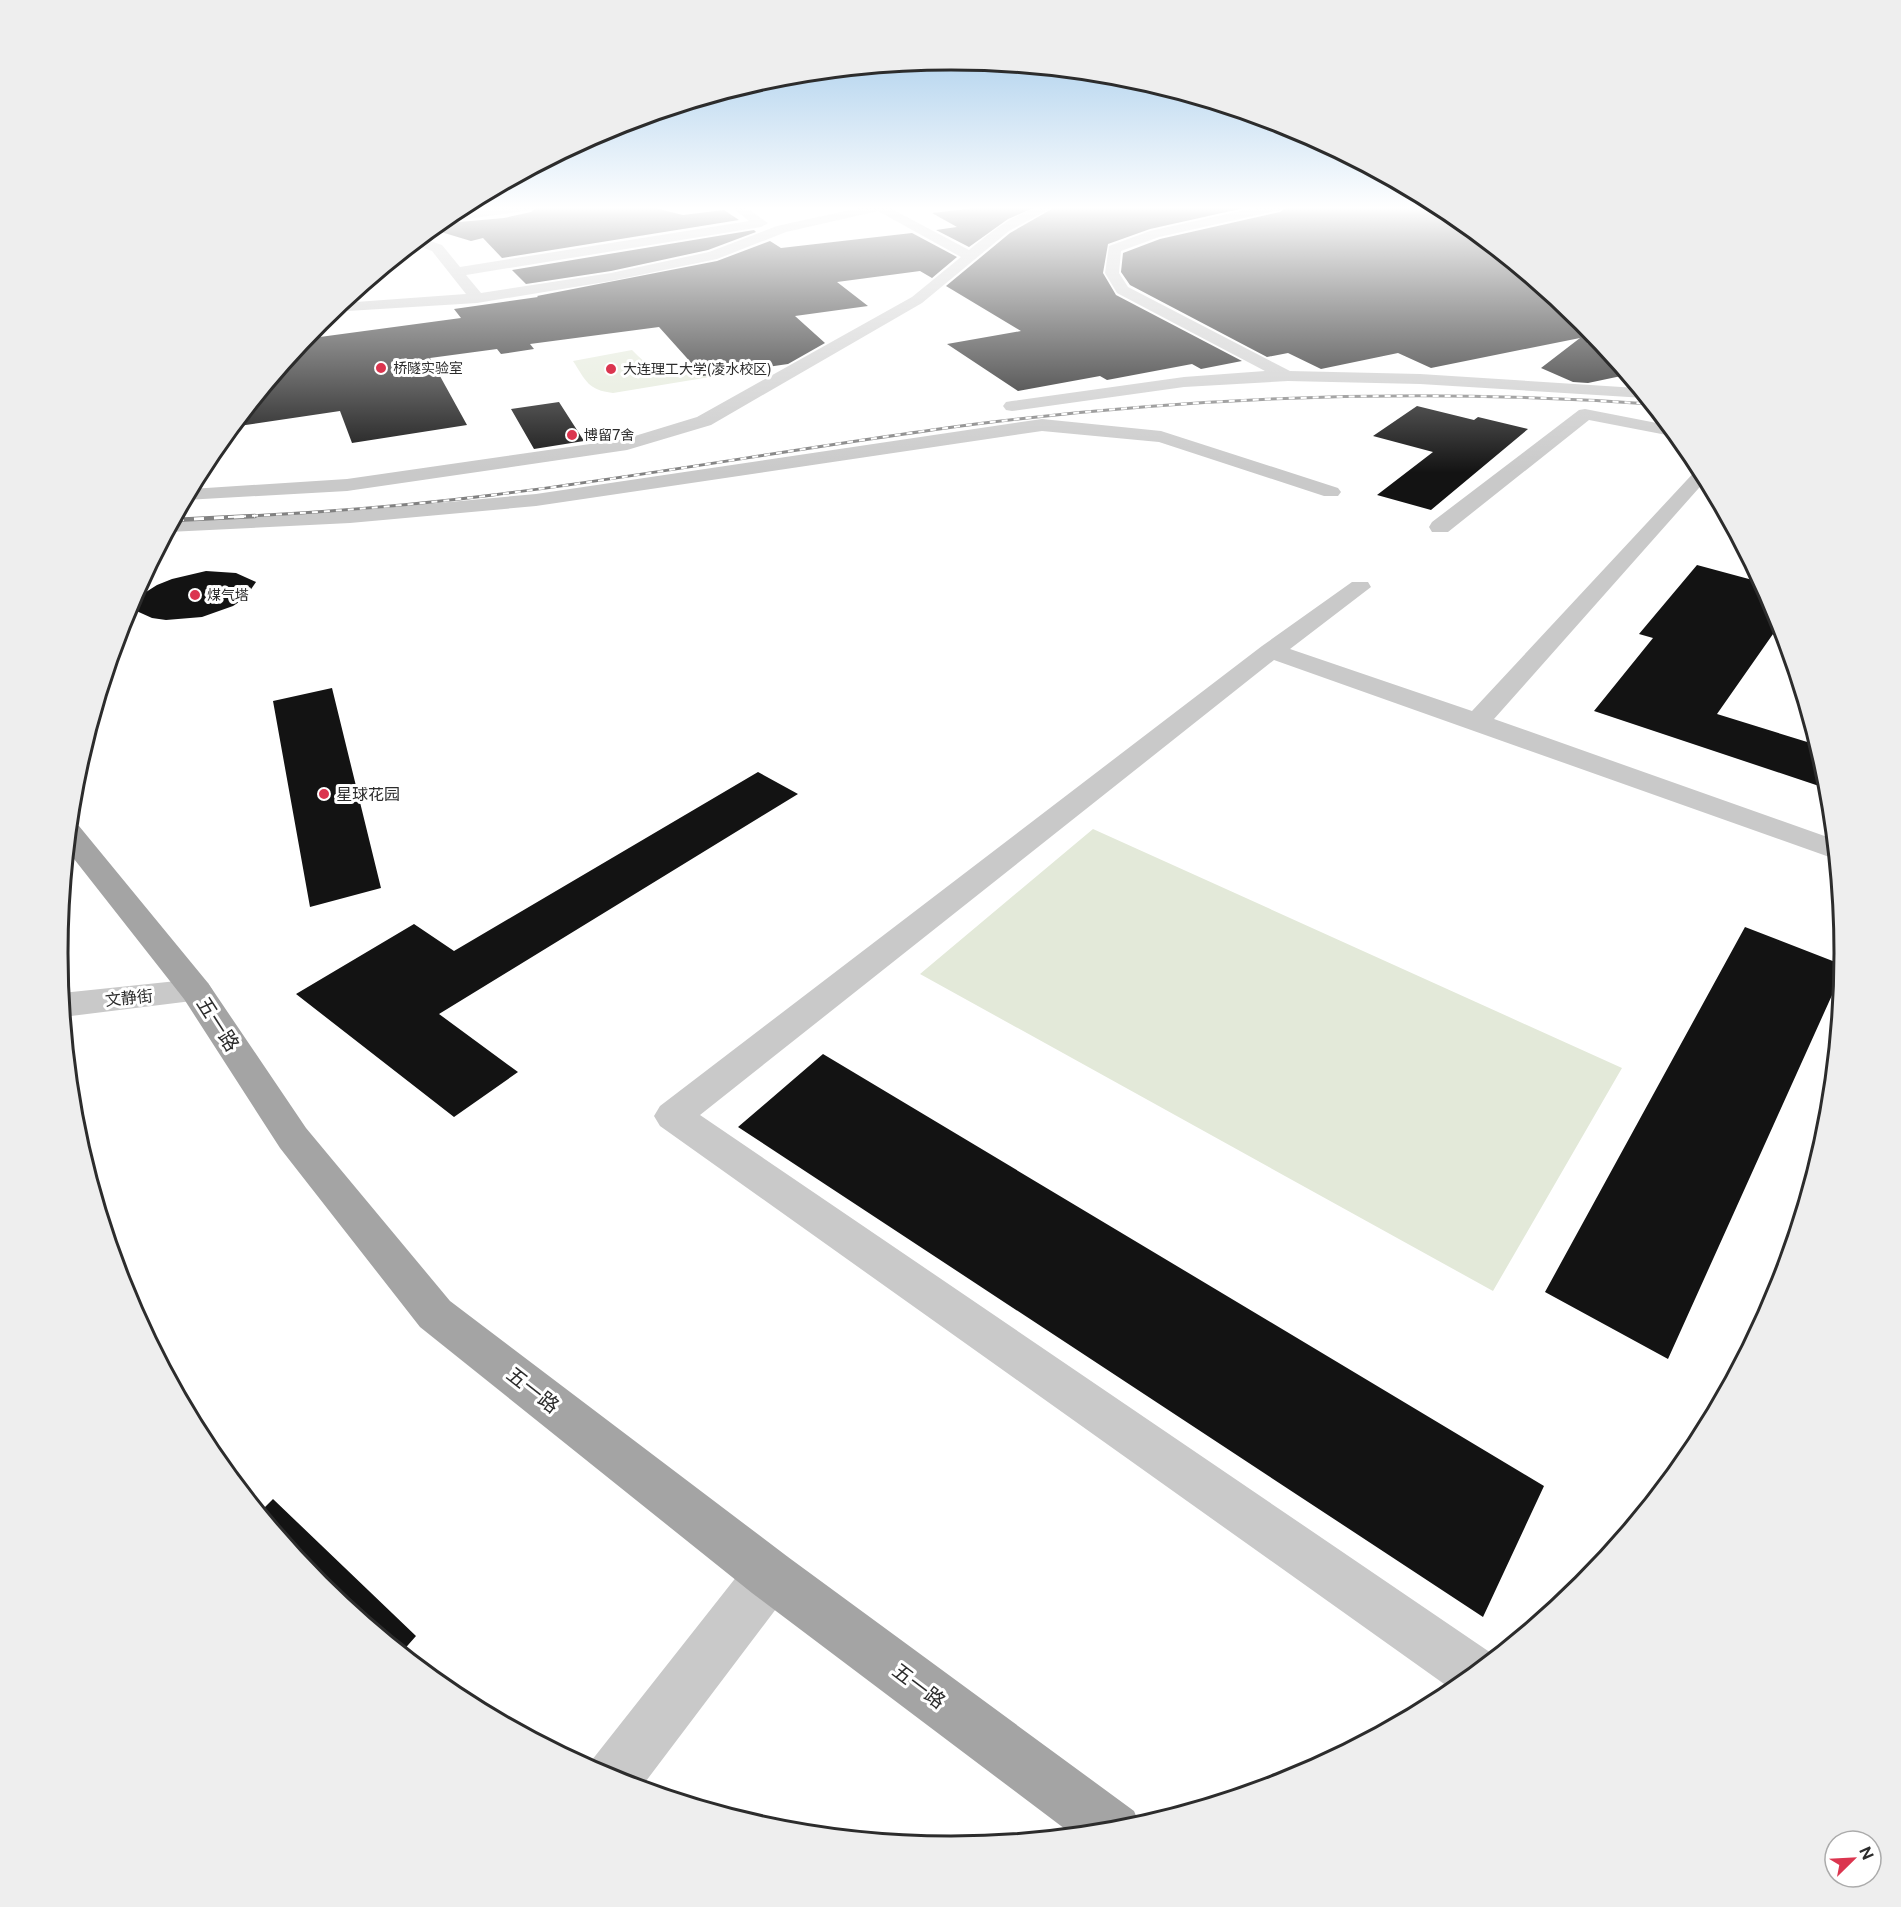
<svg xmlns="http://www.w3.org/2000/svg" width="1901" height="1907" font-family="'Public Sans','Noto Sans SC',sans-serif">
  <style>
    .green { fill: #e3e9d9 }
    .building { fill: #131313 }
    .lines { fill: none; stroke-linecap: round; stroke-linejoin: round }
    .minor { fill: #c9c9c9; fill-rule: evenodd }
    .major { fill: #a4a4a4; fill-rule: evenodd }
    .rail-far1-casing { stroke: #818181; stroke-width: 3 }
    .rail-casing { stroke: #818181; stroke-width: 4.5 }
    .rail-far1 { stroke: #fff; stroke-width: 2; stroke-dasharray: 6; stroke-linecap: butt }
    .rail { stroke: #fff; stroke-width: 3; stroke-dasharray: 10; stroke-linecap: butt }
    .poi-dot { fill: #db354f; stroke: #fff; stroke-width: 2 }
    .labels { text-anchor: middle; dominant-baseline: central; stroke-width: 6; stroke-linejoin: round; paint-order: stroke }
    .far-poi-label { font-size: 14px; fill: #2c2c2c; stroke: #fff; text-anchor: start }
    .poi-label { font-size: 16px; fill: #2c2c2c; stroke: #fff; text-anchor: start }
    .street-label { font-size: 16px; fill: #2c2c2c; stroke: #fff }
    .near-street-label { font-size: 20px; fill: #2c2c2c; stroke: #fff }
    .rim { fill: none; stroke: #2c2c2c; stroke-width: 3 }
  </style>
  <rect width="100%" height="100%" fill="#fff"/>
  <path class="green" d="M632 350C661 381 675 367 710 377L613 393C588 390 586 381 573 361Z
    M1093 829 1622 1068 1493 1291 920 974Z"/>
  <path class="building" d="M539 206H646L683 215 724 210 739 220 502 258 483 238 471 241 431 229 437 224 504 218 531 212Z
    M993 206H1038L1008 219 969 247 936 230 957 227 932 213Z
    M1057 206H1253L1150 229 1108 244 1103 273 1116 295 1242 361 1201 369 1192 364 1107 380 1100 376 1018 391 947 344 1021 331 946 286 1010 233Z
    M1288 206H1434L1444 209 1583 322 1593 334 1586 340 1588 344 1602 346 1626 375 1588 383 1573 382 1541 368 1580 338 1431 368 1398 353 1321 369 1288 353 1267 357 1130 285 1121 272 1123 253 1160 239 1280 212Z
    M754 230 756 232 708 250 611 271 526 284 512 270Z
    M912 233 957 257 932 278 920 271 837 282 868 306 795 316 825 343 788 364 703 376 659 327 530 344 534 349 501 354 497 349 430 358 467 425 352 443 340 411 232 427 305 339 461 318 454 309 538 297 537 296 717 261 770 241 781 248Z
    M559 402 584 441 534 449 511 409Z
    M1417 406 1474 420 1478 417 1528 429 1431 510 1377 495 1433 452 1373 436Z
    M1697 565 1760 582 1780 624 1717 714 1817 745 1828 789 1594 711 1653 638 1639 634Z
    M206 571 236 573 256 582 245 598 233 606 202 617 166 620 152 618 132 609 146 592 157 585 172 579Z
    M332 688 381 888 310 907 273 701Z
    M758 772 798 794 439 1014 518 1072 454 1117 296 994 414 924 454 951Z
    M1745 927 1843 965 1842 973 1668 1359 1545 1292Z
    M823 1054 1544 1486 1483 1617 738 1127Z
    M273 1499 416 1636 401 1653 318 1585 259 1513Z"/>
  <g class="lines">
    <path class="minor" d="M507 206H537L531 210 439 223 448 215Z
      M730 206H744L768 223 761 227 466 275 481 293 611 273 709 252 777 226 868 206H891L890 208 969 250C994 230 1022 206 1055 206L1009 231 922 303 711 425 627 450 347 491 185 500 191 489 347 479 625 439 697 417 912 297 961 257 878 211 786 232 717 259 611 281 477 303 331 312 342 303 466 294 432 251 413 244 421 238 442 245 460 267 749 221Z
      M1263 206H1286L1280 210 1159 237 1121 251 1119 273 1128 287 1290 371 1420 374 1637 388 1645 398 1420 384 1288 381 1184 387 1012 411 1006 410 1003 406 1006 402 1012 401 1184 377 1265 371 1117 293 1105 273 1109 246 1150 231Z
      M1594 336 1601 344 1590 343 1588 340Z
      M1585 409 1667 425 1677 437 1589 420 1448 532H1432L1429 527 1432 522 1579 410Z
      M1042 419 1161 431 1338 488 1341 492 1338 496H1324L1159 442 1042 431 536 506 350 523 168 532 174 519 350 511 536 494Z
      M1699 467 1706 480 1494 719 1833 839 1835 859 1274 660 700 1115 1494 1655 1454 1691 660 1126 654 1116 660 1106 1262 646 1352 582H1368L1371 587 1290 649 1472 711Z
      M196 979 208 983 213 991 208 999 63 1017 62 993Z
      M770 1550 788 1557 795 1575 788 1593 640 1789 608 1779 589 1769 592 1760 752 1557Z"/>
    <path class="major" d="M70 823 79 826 208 983 306 1128 450 1301 788 1557 1134 1811 1140 1825 1124 1830 1073 1835 752 1593 420 1327 280 1148 184 999 67 850Z"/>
    <g class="rail-far1-casing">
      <path id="rail-far1" d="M228 517C317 513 405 506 493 495 654 475 815 445 976 424 1200 396 1425 388 1650 404"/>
    </g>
    <g class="rail-casing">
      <path id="rail" d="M174 520 255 516"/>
    </g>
    <use href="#rail-far1" class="rail-far1"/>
    <use href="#rail" class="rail"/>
  </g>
  <linearGradient id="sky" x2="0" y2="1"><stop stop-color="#9ac5e8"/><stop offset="0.44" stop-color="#fff"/><stop offset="1" stop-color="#fff" stop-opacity="0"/></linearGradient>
  <rect width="1901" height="473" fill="url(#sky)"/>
  <g class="poi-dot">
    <circle cx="381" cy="368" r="6"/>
    <circle cx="611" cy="369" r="6"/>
    <circle cx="572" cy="435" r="6"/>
    <circle cx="195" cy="595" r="6"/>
    <circle cx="324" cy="794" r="6"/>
  </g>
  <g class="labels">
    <g class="far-poi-label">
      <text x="393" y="368">桥隧实验室</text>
      <text x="623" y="369">大连理工大学(凌水校区)</text>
      <text x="584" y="435">博留7舍</text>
      <text x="207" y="595">煤气塔</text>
    </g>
    <g class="poi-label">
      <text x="336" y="794">星球花园</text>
    </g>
    <g class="street-label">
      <text transform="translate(129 998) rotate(-6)">文静街</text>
    </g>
    <g class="near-street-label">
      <text transform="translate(218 1024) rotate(57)">五一路</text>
      <text transform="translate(533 1390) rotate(38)">五一路</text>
      <text transform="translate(919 1686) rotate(37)">五一路</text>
    </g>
  </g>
  <path d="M0 0H1901V1907H0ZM68 953a883 883 0 1 1 1766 0a883 883 0 1 1-1766 0Z" fill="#eee" fill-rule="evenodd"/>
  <path class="rim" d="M68 953a883 883 0 1 1 1766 0a883 883 0 1 1-1766 0Z"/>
  <g transform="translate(1853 1859) rotate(66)"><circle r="28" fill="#ffffff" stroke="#ababab" stroke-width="1.5"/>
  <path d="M0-4.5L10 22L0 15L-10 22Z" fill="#db354f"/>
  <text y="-9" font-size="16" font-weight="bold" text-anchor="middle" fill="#2c2c2c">N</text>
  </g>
</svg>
